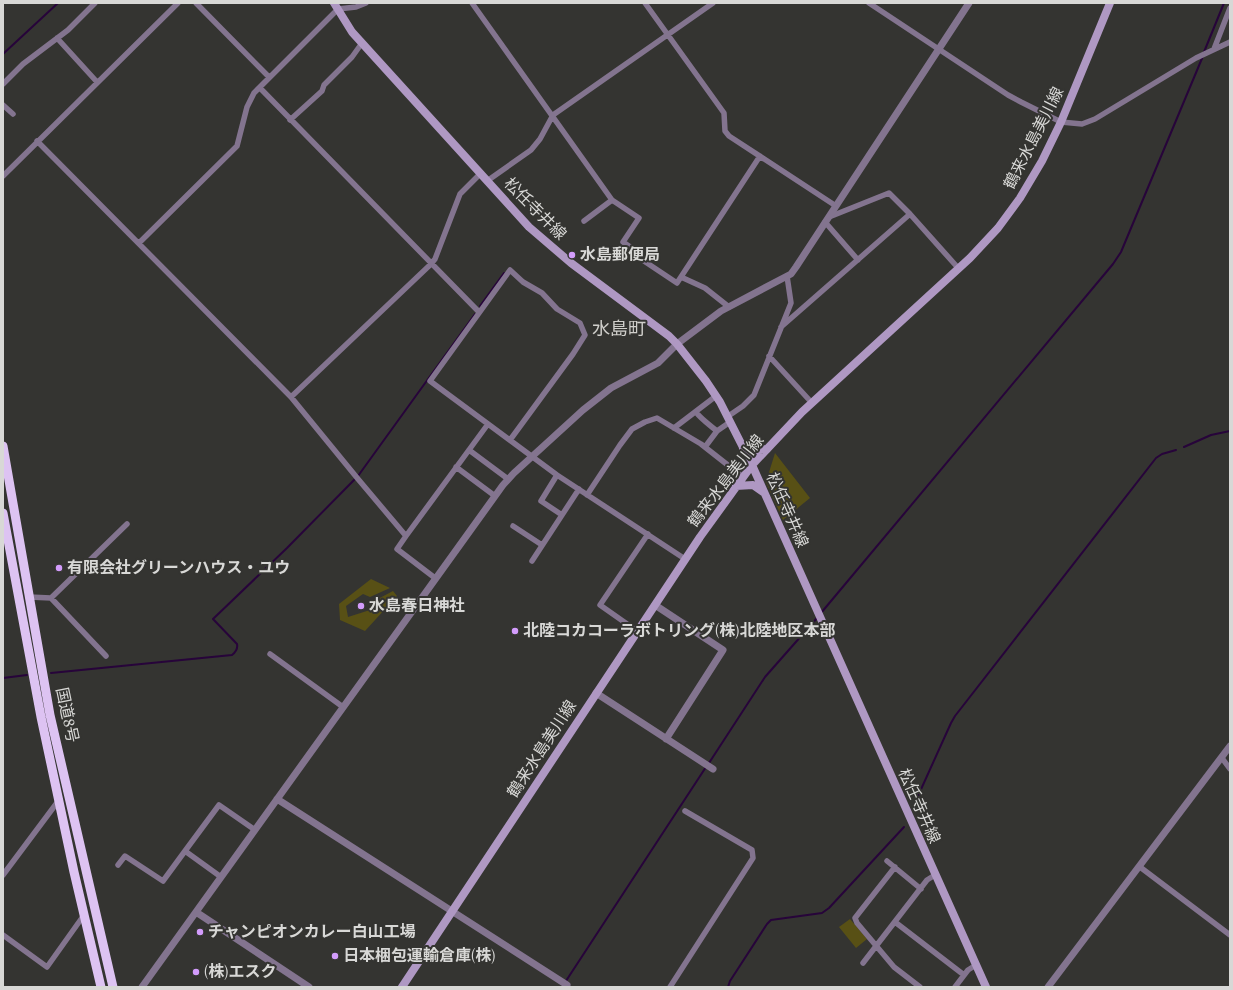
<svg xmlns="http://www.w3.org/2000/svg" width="1233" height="990" font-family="Spectral,'Noto Sans JP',serif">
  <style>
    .green { fill: #585015 }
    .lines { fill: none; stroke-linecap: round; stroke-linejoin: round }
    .stream { stroke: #27043a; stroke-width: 2 }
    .minor { stroke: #83748f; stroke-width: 5.5 }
    .tertiary { stroke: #83748f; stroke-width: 7 }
    .secondary { stroke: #af98c3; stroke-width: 8 }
    .trunk { stroke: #ddc3f2; stroke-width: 9 }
    .poi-dot { fill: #d39cfc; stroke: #343431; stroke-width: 1.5 }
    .labels { text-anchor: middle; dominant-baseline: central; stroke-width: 4; stroke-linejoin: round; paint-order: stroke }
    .street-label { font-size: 16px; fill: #d8d8d6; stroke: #343431 }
    .poi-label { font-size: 16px; font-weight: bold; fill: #d8d8d6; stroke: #343431; text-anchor: start }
    .quarter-label { font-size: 18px; fill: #d0cfcb; stroke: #343431 }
  </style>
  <rect width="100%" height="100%" fill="#343431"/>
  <path class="green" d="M775 453 810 498 783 520 766 482Z
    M371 579 390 588 370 597 363 594 346 606 348 617 370 610 372 602 393 591 397 596 365 631 340 620 339 604Z
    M850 919 867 939 856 948 839 927Z"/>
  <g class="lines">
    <path class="stream" d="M1204 52 1224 3
      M3 54 58 3
      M480 306 504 273
      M1184 447 1211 435 1230 431
      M358 476 475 314
      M821 613 1113 264 1121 252 1203 56
      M51 673 232 655C236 652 238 649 237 644L213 619 287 548 355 479
      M3 678 27 675
      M709 763 765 677 817 618
      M913 807 951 723 955 716 1156 458 1162 454 1176 450
      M562 987 706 767
      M728 987 730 981 767 924 771 920 822 913 829 908 904 827"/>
    <path class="minor" d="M196 3 269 77
      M472 3 612 200 639 218 623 242 642 255 644 261 677 283 760 156
      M645 3 724 113 725 131 729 136 836 206
      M869 3 1008 95 1021 102 1061 122 1082 124 1095 119 1196 58 1230 42
      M57 38 97 82
      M1214 49 1230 8
      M3 84 23 64 68 30 95 3
      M260 88 479 312
      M3 105 13 114
      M290 120 322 91 324 85 352 57 362 43
      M37 141 291 397 358 479 406 536 397 549 435 578
      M3 176 178 3
      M487 181 531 150 540 139 553 115 713 3
      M910 214 959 269
      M584 221 612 200
      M825 222 858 260
      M139 243 237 146 247 107 254 93 338 9 356 7 366 3
      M681 277 705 288 729 307
      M781 327 910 214 889 193 829 217
      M769 356 812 403
      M291 397 431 264 435 259 460 194 481 173
      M696 412C698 416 713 428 717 431
      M727 417 743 406 754 395 791 303 787 276
      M674 428 716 396
      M510 440 573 354 585 335 580 323 557 309 542 293 523 282 510 270 430 381 557 475 685 559
      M705 447 717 431 730 422
      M469 450 508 479
      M456 467 495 496
      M557 475 541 501 562 515
      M587 495 620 445 632 429 645 422 657 418 701 444 743 477
      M513 526 542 545
      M406 536 488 424
      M532 561 579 489
      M29 597 51 598 106 656
      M51 598 127 524
      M637 631 600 605 648 534
      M270 654 343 707
      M1222 758 1230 769
      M185 851 219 805 255 830
      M887 861 921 889
      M118 865 125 856 163 881 185 851 221 877
      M895 867 855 918 857 923 894 967 920 987
      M1140 867 1230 935
      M3 875 59 800
      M895 922 964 975
      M3 935 47 967 84 915
      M863 963 927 880 935 875
      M670 987 753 858 752 850 685 811
      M955 987 968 970 976 965"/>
    <path class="tertiary" d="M655 605 723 650 666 739
      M596 693 713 769
      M277 799 567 985
      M196 912 309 987
      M142 987 503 485 514 473 583 410 611 388 658 363 677 344 721 311 791 274 796 267 969 3
      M1048 987 1230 746"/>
    <path class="secondary" d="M334 3 352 32 529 227 571 263 669 336 677 344 706 381 720 402 752 465 986 987
      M743 448 751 450 767 449
      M736 486 753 485 763 492
      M402 987 700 537 752 465 802 412 970 258 998 228 1020 198 1042 161 1061 122 1110 3"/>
    <path class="trunk" d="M3 446 50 715 113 987
      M3 513 41 717 74 872 101 987"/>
  </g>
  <g class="poi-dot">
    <circle cx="572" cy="255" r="4"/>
    <circle cx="59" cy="568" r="4"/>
    <circle cx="361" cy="606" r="4"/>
    <circle cx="515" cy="631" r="4"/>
    <circle cx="200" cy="932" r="4"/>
    <circle cx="335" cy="956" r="4"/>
    <circle cx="196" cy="972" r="4"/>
  </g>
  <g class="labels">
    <g class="street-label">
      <text transform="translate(1034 138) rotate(-63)">鶴来水島美川線</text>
      <text transform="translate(535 209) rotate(45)">松任寺井線</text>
      <text transform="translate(726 481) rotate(-52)">鶴来水島美川線</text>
      <text transform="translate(787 510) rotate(66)">松任寺井線</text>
      <text transform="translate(67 715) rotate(78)">国道8号</text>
      <text transform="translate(542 749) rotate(-57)">鶴来水島美川線</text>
      <text transform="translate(919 806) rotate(66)">松任寺井線</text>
    </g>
    <g class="poi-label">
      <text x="580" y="255">水島郵便局</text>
      <text x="67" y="568">有限会社グリーンハウス・ユウ</text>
      <text x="369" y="606">水島春日神社</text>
      <text x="523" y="631">北陸コカコーラボトリング(株)北陸地区本部</text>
      <text x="208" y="932">チャンピオンカレー白山工場</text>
      <text x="343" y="956">日本梱包運輸倉庫(株)</text>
      <text x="204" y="972">(株)エスク</text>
    </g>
    <g class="quarter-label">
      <text x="619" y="329">水島町</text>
    </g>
  </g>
  <rect width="1233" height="990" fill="none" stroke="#d8d8d6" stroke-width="8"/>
</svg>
